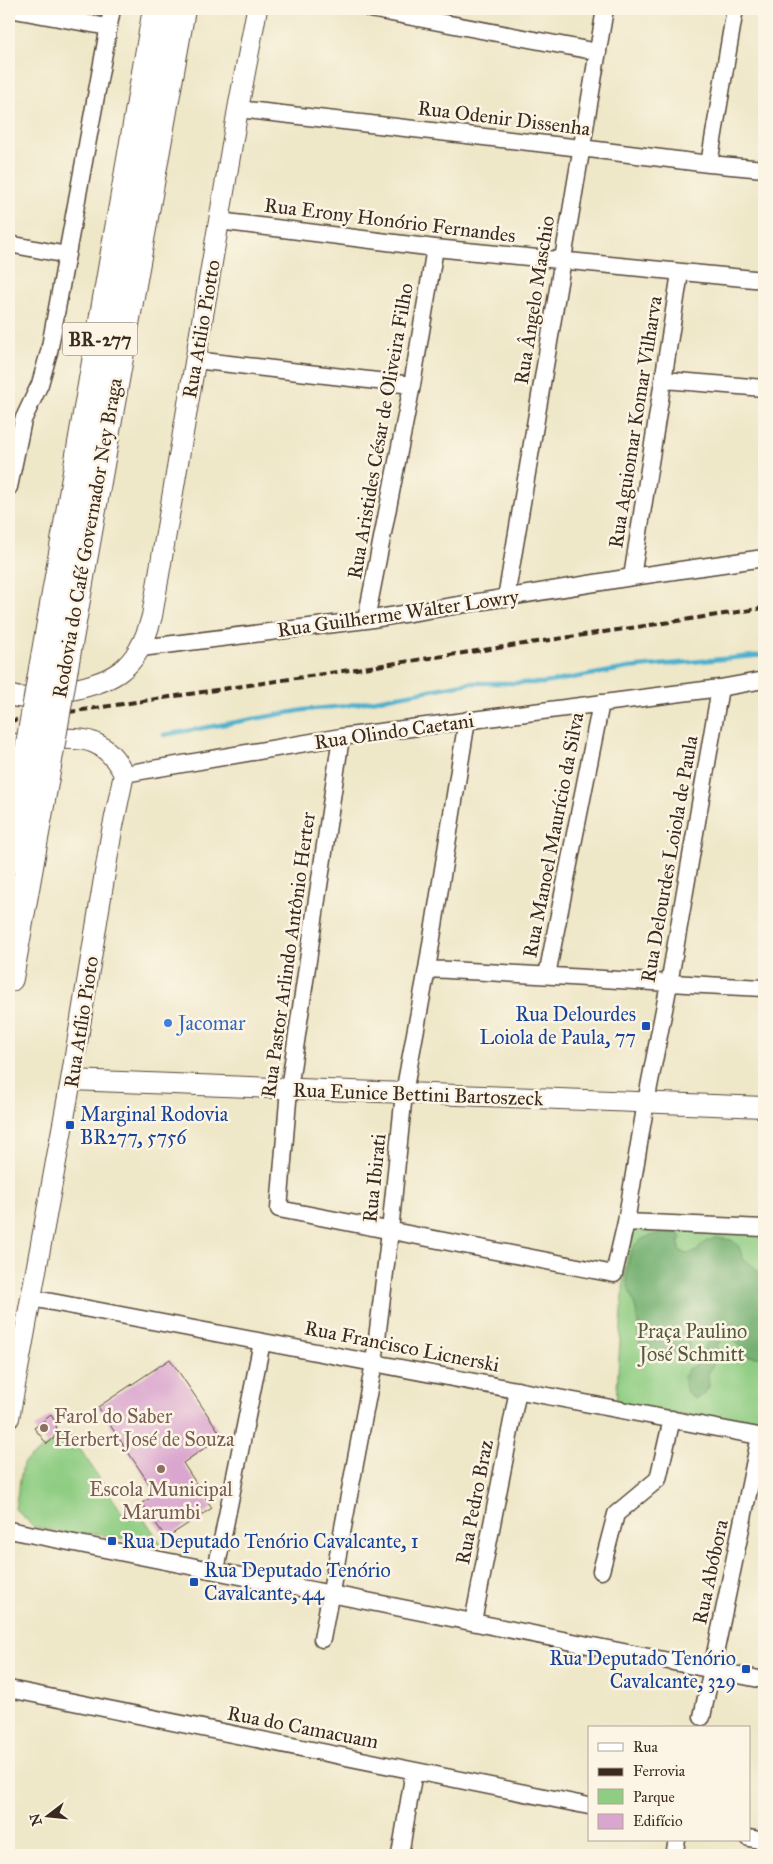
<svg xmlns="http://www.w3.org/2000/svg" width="773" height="1864" font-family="'IM FELL Great Primer',serif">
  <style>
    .green { fill: #8fcd83; stroke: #657c50 }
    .forest { fill: #73b071; stroke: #576d48 }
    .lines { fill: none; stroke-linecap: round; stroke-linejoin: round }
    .stream { stroke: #4db0cc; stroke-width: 4.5 }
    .building { fill: #daa6cf }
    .minor-casing { stroke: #564638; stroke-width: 19 }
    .tertiary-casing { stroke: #564638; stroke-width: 22 }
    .motorway-casing { stroke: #564638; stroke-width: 30 }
    .minor { stroke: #fff; stroke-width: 16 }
    .tertiary { stroke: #fff; stroke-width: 20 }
    .motorway { stroke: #fff; stroke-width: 28 }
    .rail { stroke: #3b2a1e; stroke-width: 4; stroke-dasharray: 8 4; stroke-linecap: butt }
    .motorway-bridge-casing { stroke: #564638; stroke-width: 30; stroke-linecap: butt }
    .motorway-bridge { stroke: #fff; stroke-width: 28 }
    .shop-dot { fill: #3f7fe0; stroke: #fcf5e5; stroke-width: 2 }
    .transit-dot { fill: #1a4fb4; stroke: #fcf5e5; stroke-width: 2 }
    .education-dot { fill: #8d6e63; stroke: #fcf5e5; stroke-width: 2 }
    .labels { text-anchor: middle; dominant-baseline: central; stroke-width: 5; stroke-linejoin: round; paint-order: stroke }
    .shield { fill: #fcf5e5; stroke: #75675a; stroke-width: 1 }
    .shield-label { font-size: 19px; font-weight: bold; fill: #3b2a1e }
    .street-label { font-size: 20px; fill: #3b2a1e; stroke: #fcf5e5 }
    .transit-label { font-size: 20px; fill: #164399; stroke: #fcf5e5; text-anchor: start }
    .shop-label { font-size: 20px; fill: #366cbe; stroke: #fcf5e5; text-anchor: start }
    .park-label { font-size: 20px; fill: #545b3c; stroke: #fcf5e5 }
    .education-label { font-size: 20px; fill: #785e54; stroke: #fcf5e5; text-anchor: start }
  </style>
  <rect width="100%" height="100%" fill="#fcf5e5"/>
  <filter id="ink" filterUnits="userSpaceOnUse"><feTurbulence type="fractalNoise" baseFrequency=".02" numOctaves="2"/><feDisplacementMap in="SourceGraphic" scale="10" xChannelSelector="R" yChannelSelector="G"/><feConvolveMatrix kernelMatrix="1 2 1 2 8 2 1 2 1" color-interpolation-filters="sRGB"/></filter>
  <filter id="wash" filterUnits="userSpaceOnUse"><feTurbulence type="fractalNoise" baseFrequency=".0096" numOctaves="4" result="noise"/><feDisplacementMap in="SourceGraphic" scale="20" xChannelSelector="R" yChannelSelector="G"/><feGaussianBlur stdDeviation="1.12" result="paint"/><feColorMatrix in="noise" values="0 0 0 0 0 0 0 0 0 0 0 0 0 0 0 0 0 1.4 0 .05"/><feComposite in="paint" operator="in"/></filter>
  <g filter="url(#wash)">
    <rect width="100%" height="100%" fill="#eee7c8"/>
    <path class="green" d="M630 1229 764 1233V1430L616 1404 624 1277Z
      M68 1431 123 1514 136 1506 161 1544 87 1533 82 1536 34 1527 15 1509 23 1463Z"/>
    <path class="forest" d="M670 1232 679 1234 681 1238 679 1241V1250L687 1254 697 1251 705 1242 716 1238 732 1240 739 1247 743 1259 756 1269 764 1279V1358L747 1356 733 1338H725L718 1343 715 1360 708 1374 709 1387 704 1394 695 1399 687 1392 683 1378 689 1368 696 1366 701 1362 704 1348 713 1332 711 1327 700 1326 692 1334 688 1349C679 1354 669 1352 659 1356 629 1345 642 1335 636 1310 634 1301 628 1290 627 1281 626 1276 627 1270 628 1266 630 1239 646 1235 670 1232Z"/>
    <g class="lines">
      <path class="stream" d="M164 735 304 710 344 706 469 683H544L628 668 764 655"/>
    </g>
    <g id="blocks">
      <path class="building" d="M170 1359 222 1436 183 1463 212 1508 166 1538 142 1503 156 1494 98 1407Z
        M51 1415 55 1421 57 1430 54 1438 47 1444 34 1428Z"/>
    </g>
  </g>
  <g filter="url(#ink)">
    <use href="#blocks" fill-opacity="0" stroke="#564638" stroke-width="1"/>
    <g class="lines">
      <g class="minor-casing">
        <path id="minor" d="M9 9 108 27
          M370 9 598 52
          M238 109 581 148 709 164 764 169
          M709 164 735 9
          M219 221 435 248 764 280
          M9 244 67 255
          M195 360 412 385
          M664 380 764 388
          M9 487 23 420 40 384 49 352 112 9
          M632 577 680 273
          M506 598 605 9
          M366 620 412 385 435 248
          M141 648 366 620 632 577 764 558
          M341 737 289 1089 279 1209 614 1274 626 1222 646 1102 669 984 720 688
          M124 774 341 737 720 688 764 680
          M427 969C539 974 652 983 764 988
          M547 975 601 703
          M626 1222 764 1228
          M31 1298 764 1437
          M9 1530 764 1680
          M216 1570 262 1342
          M601 1571 616 1514 658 1479 672 1419
          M473 1622 518 1390
          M322 1639 374 1363 390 1231 404 1093 427 969 467 720
          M9 1689 589 1806
          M702 1717 760 1436
          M749 1838 764 1841
          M400 1855 414 1771
          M674 1855 677 1840"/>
      </g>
      <g class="tertiary-casing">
        <path id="tertiary" d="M9 695C25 701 42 696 58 693 112 682 137 673 152 616L238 109 257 9
          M9 745C22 743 35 742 48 740 85 736 106 739 124 774L111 836 71 1080 9 1418
          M71 1080 764 1107"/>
      </g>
      <g class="motorway-casing">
        <path id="motorway" d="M64 667 181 9
          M43 669 157 9
          M9 859 26 767
          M9 978 47 766"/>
      </g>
      <use href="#minor" class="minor"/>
      <use href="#tertiary" class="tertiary"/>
      <use href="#motorway" class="motorway"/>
      <path class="rail" d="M9 721 764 608"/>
      <g class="motorway-bridge-casing">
        <path id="motorway-bridge" d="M47 766 64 667
          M26 767 43 669"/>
      </g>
      <use href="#motorway-bridge" class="motorway-bridge"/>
    </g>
  </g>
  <circle class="shop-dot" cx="168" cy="1023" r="5"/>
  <g class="transit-dot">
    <rect x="641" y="1021" width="10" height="10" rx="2.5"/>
    <rect x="65" y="1120" width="10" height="10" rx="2.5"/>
    <rect x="107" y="1536" width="10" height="10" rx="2.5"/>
    <rect x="189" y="1577" width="10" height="10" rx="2.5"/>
    <rect x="741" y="1664" width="10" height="10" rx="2.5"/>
  </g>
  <g class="education-dot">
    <circle cx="44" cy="1428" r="5"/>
    <circle cx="161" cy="1469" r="5"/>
  </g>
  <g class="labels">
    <rect class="shield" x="62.5" y="322.5" width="75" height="33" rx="4"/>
    <g class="shield-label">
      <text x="100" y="339">BR-277</text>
    </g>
    <g class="street-label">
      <text transform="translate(504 118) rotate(7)">Rua Odenir Dissenha</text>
      <text transform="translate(390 220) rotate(7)">Rua Erony Honório Fernandes</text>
      <text transform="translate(534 300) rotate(-81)">Rua Ângelo Maschio</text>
      <text transform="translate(201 329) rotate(-80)">Rua Atilio Piotto</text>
      <text transform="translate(635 422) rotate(-81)">Rua Aguiomar Komar Vilharva</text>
      <text transform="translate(380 431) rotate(-80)">Rua Aristides César de Oliveira Filho</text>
      <text transform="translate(87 538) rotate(-80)">Rodovia do Café Governador Ney Braga</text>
      <text transform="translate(398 613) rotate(-8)">Rua Guilherme Walter Lowry</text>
      <text transform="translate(394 731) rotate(-8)">Rua Olindo Caetani</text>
      <text transform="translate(553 835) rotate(-79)">Rua Manoel Maurício da Silva</text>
      <text transform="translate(669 859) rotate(-80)">Rua Delourdes Loiola de Paula</text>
      <text transform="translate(288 955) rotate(-82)">Rua Pastor Arlindo Antônio Herter</text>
      <text transform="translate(81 1022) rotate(-81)">Rua Atílio Pioto</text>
      <text transform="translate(418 1094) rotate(2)">Rua Eunice Bettini Bartoszeck</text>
      <text transform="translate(374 1178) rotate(-84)">Rua Ibirati</text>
      <text transform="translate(402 1346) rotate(11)">Rua Francisco Licnerski</text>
      <text transform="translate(474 1502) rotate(-79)">Rua Pedro Braz</text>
      <text transform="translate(710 1572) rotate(-78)">Rua Abóbora</text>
      <text transform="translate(303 1727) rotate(11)">Rua do Camacuam</text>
    </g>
    <g class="transit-label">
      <text x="636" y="1014" text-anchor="end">Rua Delourdes<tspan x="636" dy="23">Loiola de Paula, 77</tspan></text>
      <text x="80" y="1114">Marginal Rodovia<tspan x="80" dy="23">BR277, 5756</tspan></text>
      <text x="122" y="1541">Rua Deputado Tenório Cavalcante, 1</text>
      <text x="204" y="1570">Rua Deputado Tenório<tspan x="204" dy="23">Cavalcante, 44</tspan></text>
      <text x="736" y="1658" text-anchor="end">Rua Deputado Tenório<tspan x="736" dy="23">Cavalcante, 329</tspan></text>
    </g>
    <g class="shop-label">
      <text x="178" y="1023">Jacomar</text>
    </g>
    <g class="park-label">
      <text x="692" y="1331">Praça Paulino<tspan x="692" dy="23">José Schmitt</tspan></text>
    </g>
    <g class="education-label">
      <text x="54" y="1416">Farol do Saber<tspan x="54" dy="23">Herbert José de Souza</tspan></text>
      <text x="161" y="1489" text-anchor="middle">Escola Municipal<tspan x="161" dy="23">Marumbi</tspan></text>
    </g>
  </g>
  <rect width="773" height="1864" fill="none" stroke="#fcf5e5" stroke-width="30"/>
  <rect x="588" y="1726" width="162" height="115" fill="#fcf5e5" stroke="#afa495"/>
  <rect x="598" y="1743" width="25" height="8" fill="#ffffff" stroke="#afa495"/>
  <text x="633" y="1752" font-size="15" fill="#3b2a1e">Rua</text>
  <rect x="598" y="1768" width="25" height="8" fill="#3b2a1e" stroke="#afa495"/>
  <text x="633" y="1776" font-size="15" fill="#3b2a1e">Ferrovia</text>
  <rect x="598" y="1789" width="25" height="15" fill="#8fcd83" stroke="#afa495"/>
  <text x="633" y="1802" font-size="15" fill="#3b2a1e">Parque</text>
  <rect x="598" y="1814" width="25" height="15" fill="#daa6cf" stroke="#afa495"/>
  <text x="633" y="1826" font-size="15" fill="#3b2a1e">Edifício</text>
  <g transform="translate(48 1816) rotate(254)" stroke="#fcf5e5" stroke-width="4" paint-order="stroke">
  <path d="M0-4L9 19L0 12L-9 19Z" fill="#3b2a1e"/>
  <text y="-8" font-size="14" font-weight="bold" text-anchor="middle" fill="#3b2a1e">N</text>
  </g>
</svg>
